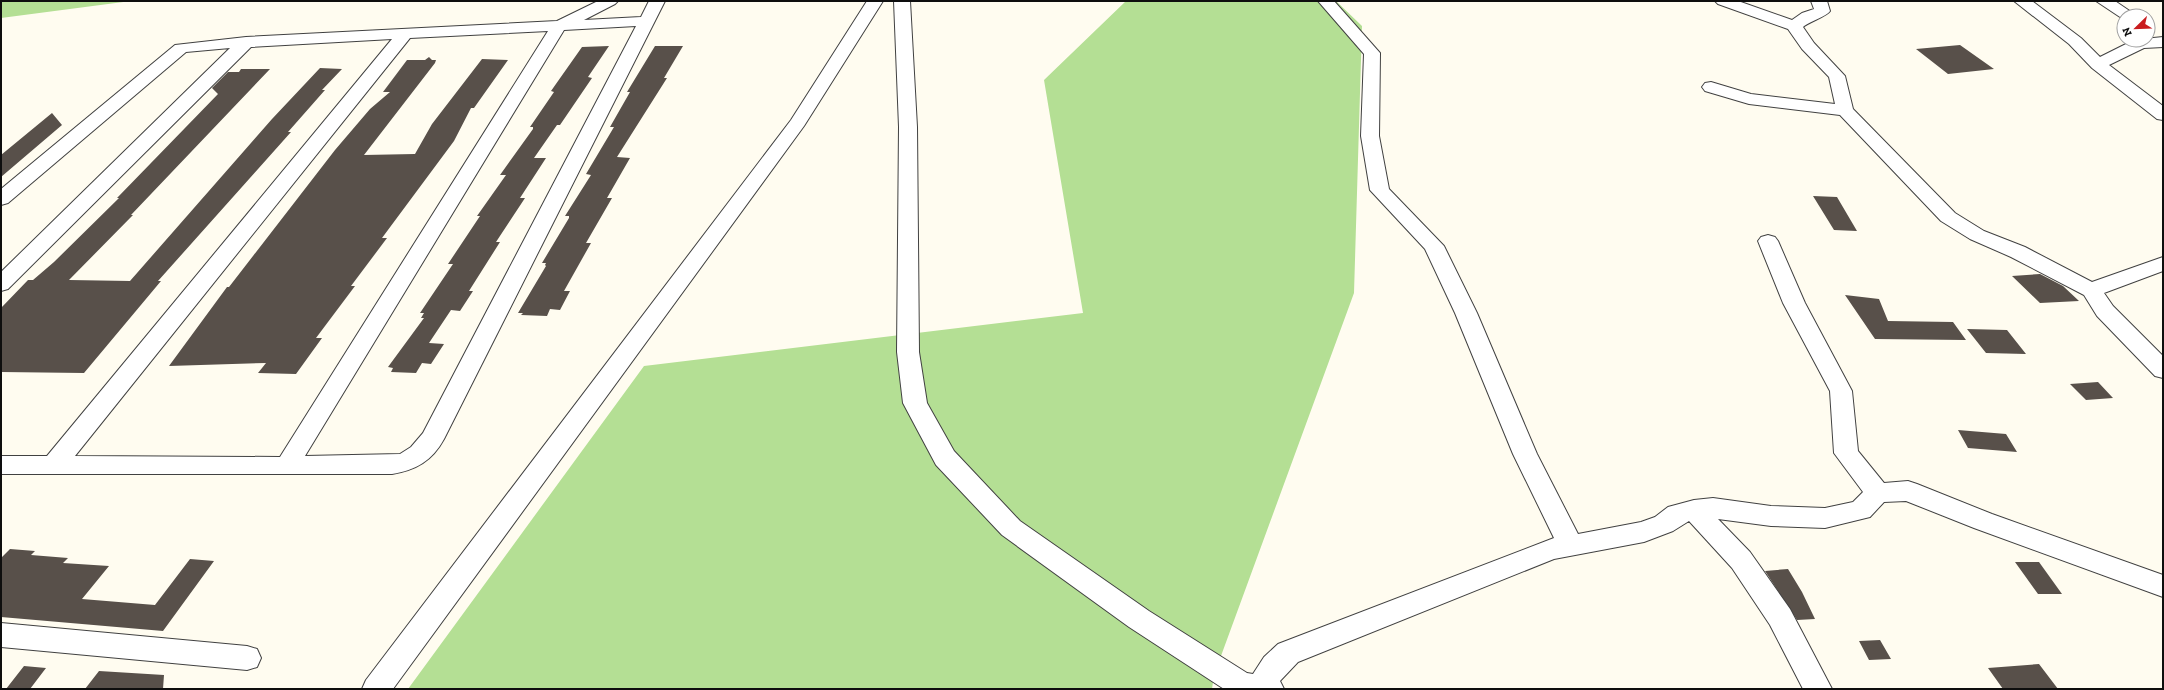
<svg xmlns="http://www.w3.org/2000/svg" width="2164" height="690" font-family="'Zilla Slab',serif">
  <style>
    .forest { fill: #b4df94 }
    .building { fill: #58504a }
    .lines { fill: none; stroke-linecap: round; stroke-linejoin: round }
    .minor-casing { stroke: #414141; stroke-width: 2 }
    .minor { fill: #fff; fill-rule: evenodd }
  </style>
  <rect width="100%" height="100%" fill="#fffcf0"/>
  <path class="forest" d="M1 1H131L1 18Z
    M1126 1H1336L1362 26 1354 293 1214 675 1212 689H408L644 366 1083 313 1044 80Z"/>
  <path class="building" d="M1960 45 1994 69 1948 74 1916 49Z
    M609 46 588 77 592 78 560 125H557L534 158H546L520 198H525L496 242H500L469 291H473L460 311 451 310 429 343 444 344 431 364 422 363 416 373 391 372 393 368 388 367 424 318H421L424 313H420L453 264H448L480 216H477L506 175H500L533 129V127H530L554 92 551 91 582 47Z
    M655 46H683L664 78H667L617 157 630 158 607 198H612L586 243H591L564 291H570L560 310 550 309 547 316 521 315 523 313H518L546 266 545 265 546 263H542L569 218V216H565L591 175 586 174 614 127H610L630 92H627Z
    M429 57 432 60H436L435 63 364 155 415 154 432 124 482 59 508 60 474 108H471L454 141 382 238H387L351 286H355L316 338H322L296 374 258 373 266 363 169 366 227 287H229L335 150 370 109 390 92H383L407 60H425Z
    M320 68 342 69 322 90H325L288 132H291L158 281H161L84 373 1 372V308L28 280H33L54 262 119 198H117L218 94 212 88 228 72H239L241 69H270L131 215H133L69 280 130 281 272 119Z
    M52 113 62 125 1 177V155Z
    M1813 196 1837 197 1857 231 1834 230Z
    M2040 274 2063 286 2079 301 2040 303 2012 276Z
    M1845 295 1879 299 1888 321 1953 322 1966 340 1875 339Z
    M1967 329 2007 330 2026 354 1986 353Z
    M2098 382 2113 398 2086 400 2070 384Z
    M1958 430 2006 434 2017 452 1968 448Z
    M10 549 35 551 31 555 68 558 63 563 109 566 82 599 155 605 190 559 214 561 163 631 1 617V558Z
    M2015 562H2039L2062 594H2038Z
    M1788 569 1802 592 1815 619 1797 620 1765 571Z
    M1880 640 1891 659 1869 660 1859 641Z
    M2039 664 2058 689H2003L1988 668Z
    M24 666 46 668 30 689H6Z
    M99 671 164 675 163 689H85Z"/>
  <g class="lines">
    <g class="minor-casing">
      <path id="minor" d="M598 1H618L615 4 584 20 641 17 649 1H665L444 439C432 461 416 470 392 474H1V456H47L392 39 251 47 8 289 1 291V272L230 48 186 52 8 203 1 205V189L175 45 246 37 557 21ZM636 26 423 433 411 447 400 454 305 456 564 30ZM548 31 280 457 75 456 410 38Z
        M867 1H883L804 126 393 689H362L366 680 791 120Z
        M894 1H910L917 127 919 352 927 403 954 451 1020 521 1149 611 1247 673 1253 674 1264 657 1278 644 1554 538 1513 454 1455 313 1425 249 1370 190 1361 136 1364 54 1318 1H1334L1380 53 1379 136 1389 189 1444 246 1477 313 1537 454 1578 534 1641 522 1655 517 1668 507 1694 500 1713 498 1771 506 1825 508 1853 502 1863 492 1834 453 1830 391 1783 303 1758 241 1761 237 1768 235 1775 237 1778 241 1805 303 1852 391 1858 451 1884 483 1908 481 1917 484 1992 514 2163 575V597L1974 528 1906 501 1884 502 1870 517 1825 528 1771 526 1718 519 1750 552 1790 609 1832 689H1803L1770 625 1732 568 1689 521 1673 531 1644 542 1554 559 1298 662 1280 681 1284 689H1224L1129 627 1002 535 936 465 903 403 897 352 899 127Z
        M1715 1H1738L1792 20 1802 13 1814 9 1811 1H1827L1830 11C1827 16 1809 22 1803 27L1814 43 1845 76 1853 109 1955 213 1984 231 2025 247 2092 282 2163 257V271L2104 293 2113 306 2163 356V378L2155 376 2097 316 2084 295 2011 257 1970 239 1941 221 1840 115 1749 104 1705 91 1702 87 1705 83 1711 82 1751 94 1835 104 1829 77 1802 49 1788 29 1718 4Z
        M2014 1H2032L2081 38 2100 57 2134 40 2163 37V47L2144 48 2109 65 2163 106V120L2157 119 2092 68 2069 44Z
        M2096 1H2115L2137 16H2124L2123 19Z
        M1 623 247 646 257 649 261 658 257 667 247 670 1 647Z"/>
    </g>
    <use href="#minor" class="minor"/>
  </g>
  <rect width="2164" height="690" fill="none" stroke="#0e0e0e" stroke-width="4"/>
  <g transform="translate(2136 28) rotate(247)"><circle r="19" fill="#ffffff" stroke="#9f9f9f"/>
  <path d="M0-3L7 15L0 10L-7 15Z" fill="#c91c1f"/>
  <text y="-6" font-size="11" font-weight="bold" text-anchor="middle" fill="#0e0e0e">N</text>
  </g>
</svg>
